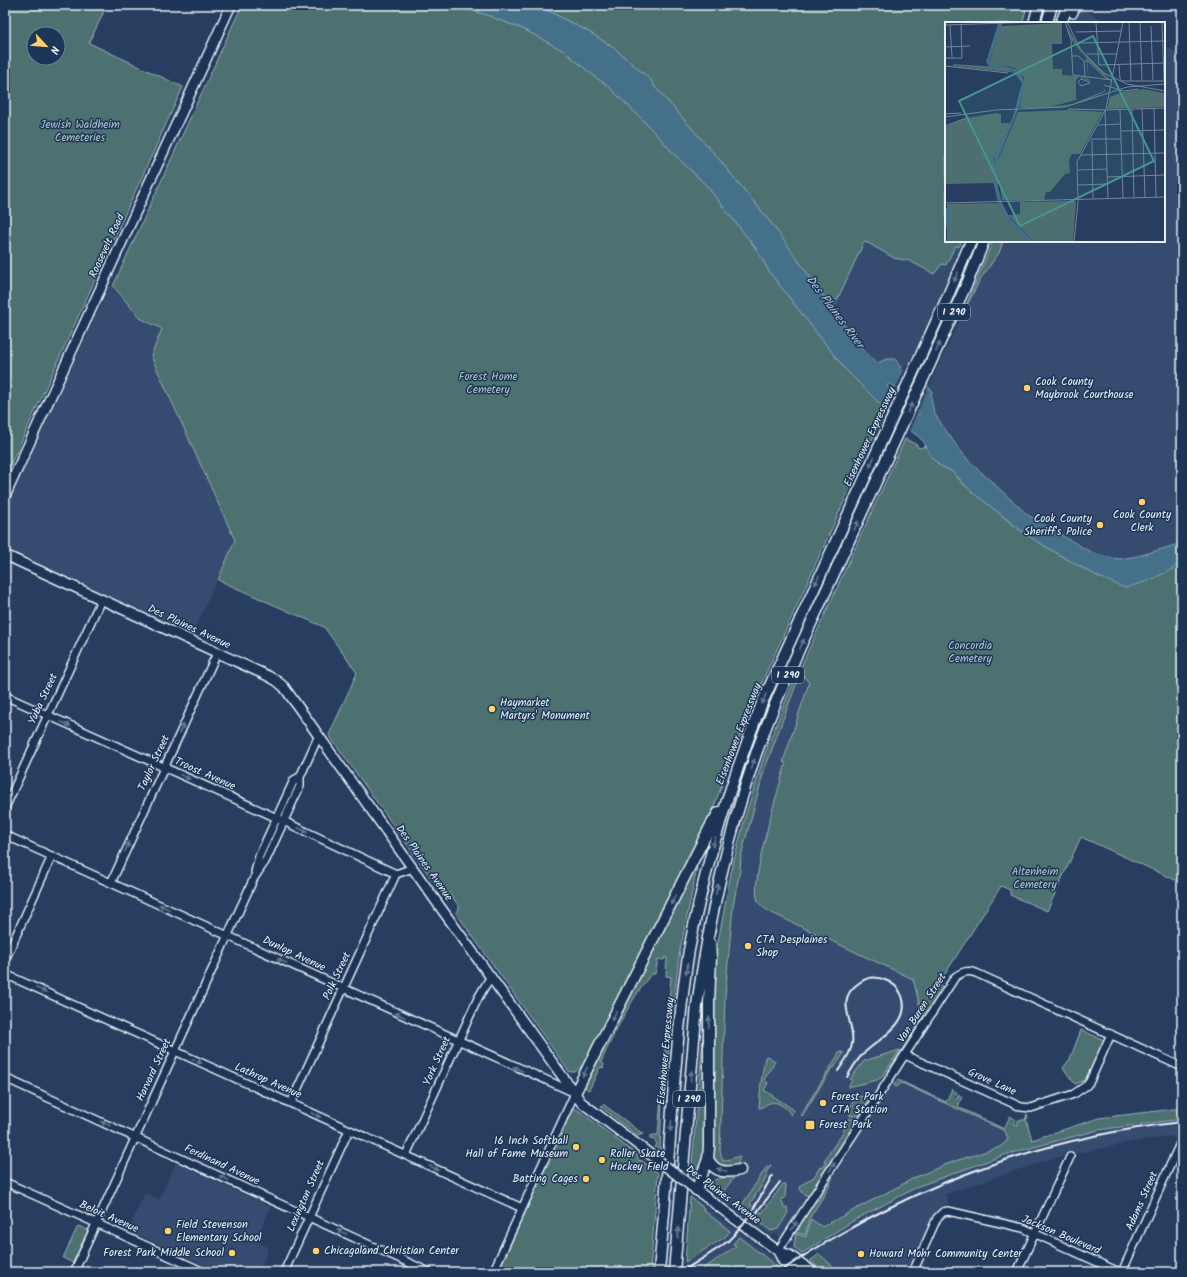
<svg xmlns="http://www.w3.org/2000/svg" width="1187" height="1277" font-family="Kalam,sans-serif">
  <style>
    .built { fill: #364b6f }
    .green { fill: #4d6f6f; stroke: #9ab0b4; fill-rule: evenodd }
    .water { fill: #446f89; stroke: #86a3b5; fill-rule: evenodd }
    .pier { fill: #273e61 }
    .lines { fill: none; stroke-linecap: round; stroke-linejoin: round }
    .minor-casing { stroke: #e8f1f8; stroke-width: 10 }
    .major-casing { stroke: #e8f1f8; stroke-width: 12 }
    .highway-casing { stroke: #e8f1f8; stroke-width: 13 }
    .minor { stroke: #1d3557; stroke-width: 7 }
    .major { stroke: #1d3557; stroke-width: 9 }
    .highway { stroke: #1d3557; stroke-width: 10 }
    .rail { stroke: #e8f1f8; stroke-width: 2 }
    .major-bridge-casing { stroke: #e8f1f8; stroke-width: 12; stroke-linecap: butt }
    .major-bridge { stroke: #1d3557; stroke-width: 9 }
    .oneway { fill: #64778f }
    .poi-dot { fill: #ffd166; stroke: #1d3557; stroke-width: 1.5 }
    .labels { text-anchor: middle; dominant-baseline: central; stroke-width: 3; stroke-linejoin: round; paint-order: stroke }
    .shield { fill: #1d3557; stroke: #abb9c8; stroke-width: 1 }
    .shield-label { font-size: 10px; font-weight: bold; fill: #e8f1f8 }
    .park-label { font-size: 11px; fill: #b2c4c8; stroke: #1d3557 }
    .street-label { font-size: 11px; fill: #e8f1f8; stroke: #1d3557 }
    .poi-label { font-size: 11px; fill: #e8f1f8; stroke: #1d3557; text-anchor: start }
    .water-label { font-size: 12px; font-style: italic; fill: #afc4d1; stroke: #1d3557 }
    .inset-river { fill: none; stroke: #446f89; stroke-width: 2 }
    .inset-road { fill: none; stroke: #74869d; stroke-width: 1 }
    .view { fill: #459590; fill-opacity: 0.15; stroke: #459590; stroke-width: 2 }
    .inset-edge { fill: none; stroke: #e8f1f8; stroke-width: 2 }
  </style>
  <rect width="100%" height="100%" fill="#273e61"/>
  <filter id="ink" filterUnits="userSpaceOnUse"><feTurbulence type="fractalNoise" baseFrequency=".025" numOctaves="2"/><feDisplacementMap in="SourceGraphic" scale="8" xChannelSelector="R" yChannelSelector="G"/><feConvolveMatrix kernelMatrix="1 2 1 2 8 2 1 2 1" color-interpolation-filters="sRGB"/></filter>
  <g filter="url(#ink)">
    <path class="built" d="M1080 7 1095 16 1111 23H1072Z
      M1164 46 1182 55V543L1138 556 1120 559 1111 558 1093 553 1028 515 968 460 956 445 934 413 931 397 932 390 928 388 963 313 981 278 999 253 1003 241H1164Z
      M864 242 868 243 894 258 910 261 934 274 942 264 946 265 955 246 962 249 938 305 912 363 910 367 906 366 903 371 895 359H886L878 363 863 350 860 345 833 309Z
      M110 285 140 318 162 329 151 356 235 540 192 635 5 551V510Z
      M802 672 809 683 783 762 786 763 774 802 758 870 774 914 913 979 922 1014 926 1016 868 1102 827 1167 828 1170 787 1231 781 1238 776 1234 771 1235 767 1233 719 1197 735 1176 740 1157 723 1161 720 1152 725 996 733 906 740 870 741 856 764 771 782 722Z
      M895 1078 1004 1129 1032 1140 1099 1118 1182 1108V1135L1144 1140 1053 1158 946 1194 948 1201V1205H942L935 1212 908 1272H818L806 1263 819 1254 809 1249 798 1256 792 1251 791 1244 793 1234 810 1206 818 1200 833 1174 835 1173Z
      M176 1163 271 1207 256 1241 269 1248 258 1272H219L128 1230 145 1193 159 1199Z
      M690 1195 784 1266 775 1272H684Z"/>
    <path class="green" d="M5 5H107L89 43 183 87 5 477ZM34 34H58V58H34Z
      M242 5H452L484 14 523 29 564 51 595 77 607 85 642 119 677 157 706 185 755 247 770 273 845 369 886 409 759 689 739 738 709 820 585 1063 575 1072H570L568 1070 456 913 459 909V906L449 893 443 894 441 892 329 735 357 673 324 627 218 580 235 540 151 356 162 329 140 318 113 286Z
      M537 5H1027L1023 23H946V241H962L959 247 955 246 946 265 942 264 934 274 910 261 894 258 868 243 864 242 833 309 772 224 718 158 655 87 651 80 614 48 589 32Z
      M993 241H1003L999 253 981 278 963 313Z
      M905 439 917 445V447L920 448 926 446 931 457 939 465 953 472 963 484 1011 523 1027 535 1058 554 1099 577 1148 581 1175 566 1182 564V883L1081 837 1047 911 1010 895V890L1001 886 938 985 943 988 904 1050 888 1071 924 1015 922 1014 913 979 774 914C768 911 761 907 758 901 749 883 779 787 786 763L783 762 809 683 801 672 782 722 764 771 741 856 740 870 733 906 725 996 720 1151 723 1161 740 1156 738 1163 734 1167H720L713 1160V987L715 958 731 873 745 817 765 753 788 695Z
      M693 866 697 868 680 950 671 1023 664 1100 662 1099 660 1151 655 1147 657 1144 653 1139 651 1140 649 1137 653 1135H658L671 977 666 976 667 958 665 957 664 960 658 959 655 974H651C629 1003 616 1029 601 1062L604 1064 603 1068 600 1067 589 1090 584 1087Z
      M706 1003 705 1148 704 1158 695 1176 691 1174Z
      M1081 1030 1104 1040 1085 1080 1075 1084 1063 1068 1070 1059Z
      M900 1050 882 1077 877 1080 848 1087 852 1080 850 1079 864 1061Z
      M840 1052 844 1053 834 1068H832L802 1116 801 1114Z
      M767 1056 775 1061 764 1080 768 1083 764 1090 794 1110 791 1115C786 1108 778 1099 767 1104 764 1106 761 1108 759 1108L761 1083 765 1057Z
      M898 1080 946 1102 952 1089 957 1093 953 1096 955 1098H958V1094L962 1097 958 1107 1004 1129 1010 1116 1016 1120 1013 1124 1018 1125V1120H1025L1027 1114 1028 1118 1026 1119 1032 1140 1099 1118 1182 1108V1119L1098 1130 1004 1155 919 1186 851 1222 801 1254 794 1247 796 1234 806 1237 811 1219 822 1227 916 1177 952 1162 1000 1147 1006 1142 1008 1139 1005 1131 902 1083 896 1087 894 1085Z
      M859 1096 865 1097 868 1102 860 1115 850 1116 852 1102Z
      M603 1104 643 1134 638 1136 601 1107Z
      M573 1109H576L581 1112 637 1155 639 1161H640L641 1160 658 1173 650 1272H498L571 1111Z
      M848 1119H858L827 1167 828 1170 810 1195 808 1196 803 1193 800 1189 801 1185 814 1177 820 1167 823 1168 826 1162 824 1161 843 1132Z
      M771 1165 766 1173 768 1175 750 1204 752 1205 746 1212 742 1205 766 1168Z
      M735 1176 723 1192 712 1184V1181C720 1177 726 1178 735 1176Z
      M833 1176 829 1187 809 1219 805 1235 795 1232 796 1229 799 1230 800 1225 799 1224 810 1206 818 1200Z
      M783 1184 786 1185 785 1198 781 1199 784 1208 787 1207 788 1212 786 1216 778 1229 771 1231 754 1218 759 1211 762 1213Z
      M690 1197 704 1208 703 1210 730 1231 725 1237 685 1262Z
      M78 1226 88 1230 73 1263 63 1258Z
      M739 1237 780 1269 775 1272H698L722 1256 736 1246 733 1244Z
      M819 1254 839 1272H825L810 1261Z"/>
    <path class="water" d="M452 5H537L589 32 614 48 651 80 655 87 718 158 772 224 843 323 860 345 863 350 878 363 886 359H895L903 371 932 390 931 397 934 413 956 445 968 460 1028 515 1068 539 1093 553 1111 558 1120 559 1138 556 1182 543V564L1175 566 1173 569 1148 581 1125 588 1099 577 1058 554 1027 535 972 492 953 472 939 465 931 457 924 442 920 438 892 416 845 369 770 273 755 247 706 185 677 157 642 119 607 85 595 77 564 51 523 29 484 14ZM891 384 905 395 917 411 920 413 919 415 891 396V394L887 385Z"/>
    <path class="pier" d="M904 370 928 388 909 431 891 417 885 411 893 393V396L914 410 912 405 904 396 895 390Z"/>
    <g class="lines">
      <g class="minor-casing">
        <path id="minor" d="M1073 14 1077 5
          M5 696 277 818 396 874
          M5 808 101 600
          M5 835 575 1093 493 1272
          M255 872 259 856 294 780 300 777
          M111 883 217 653
          M5 960 52 856
          M5 974 522 1208
          M905 1055 1021 1107 1031 1108 1074 1094 1087 1085 1090 1081 1111 1034
          M5 1078 429 1272
          M291 1103 396 874 413 868
          M406 1155 478 998 491 976
          M5 1182 204 1272
          M778 1251 955 977C962 972 967 970 976 973L1182 1067
          M74 1272 254 878 266 860 300 786V777L319 735
          M284 1272 349 1130
          M913 1272 937 1218 943 1212 948 1211 1023 1228 1119 1272
          M1017 1272 1070 1157
          M1122 1272 1182 1139"/>
      </g>
      <g class="major-casing">
        <path id="major" d="M5 496 231 5
          M5 555 268 676 277 681 284 687 443 911 581 1102 659 1161
          M691 1186 778 1251 789 1255 813 1272
          M778 1251 783 1261 798 1272"/>
      </g>
      <g class="highway-casing">
        <path id="highway" d="M1034 23 1039 5
          M1047 23 1052 5
          M1061 23 1068 5
          M575 1093 711 825 719 812
          M708 1159C715 1173 726 1173 740 1170
          M696 1190 708 1159 709 1147V1002L711 957 710 943
          M659 1272C664 1214 669 1155 673 1097 677 1048 681 998 689 950 705 865 730 783 762 703L947 298 971 241
          M674 1272 697 1005C709 919 728 834 757 751 779 689 809 629 836 569 880 473 924 377 968 281L984 241"/>
      </g>
      <use href="#minor" class="minor"/>
      <use href="#major" class="major"/>
      <use href="#highway" class="highway"/>
      <path class="rail" d="M838 1071C843 1063 851 1054 852 1044 856 1023 833 1000 859 983 867 977 876 976 885 980 892 982 899 988 902 996 912 1024 879 1038 863 1054 856 1061 852 1069 847 1077
        M753 1217 780 1182
        M681 1272C696 1262 713 1253 728 1241 747 1223 759 1199 772 1176
        M780 1272C809 1251 840 1234 871 1217 970 1165 1071 1134 1182 1122"/>
      <g class="major-bridge-casing">
        <path id="major-bridge" d="M659 1161 691 1186"/>
      </g>
      <use href="#major-bridge" class="major-bridge"/>
    </g>
    <defs><path id="oneway-solid" d="M-6-.8H1V-3.2L6.5 0L1 3.2V.8H-6Z"/></defs>
    <g class="oneway">
      <use href="#oneway-solid" transform="translate(956 277) rotate(113)"/>
      <use href="#oneway-solid" transform="translate(938 347) rotate(-66)"/>
      <use href="#oneway-solid" transform="translate(910 408) rotate(-65)"/>
      <use href="#oneway-solid" transform="translate(872 462) rotate(115)"/>
      <use href="#oneway-solid" transform="translate(856 526) rotate(-65)"/>
      <use href="#oneway-solid" transform="translate(817 580) rotate(115)"/>
      <use href="#oneway-solid" transform="translate(802 644) rotate(-66)"/>
      <use href="#oneway-solid" transform="translate(764 699) rotate(113)"/>
      <use href="#oneway-solid" transform="translate(66 724) rotate(24)"/>
      <use href="#oneway-solid" transform="translate(181 729) rotate(-66)"/>
      <use href="#oneway-solid" transform="translate(753 764) rotate(-72)"/>
      <use href="#oneway-solid" transform="translate(185 777) rotate(24)"/>
      <use href="#oneway-solid" transform="translate(303 830) rotate(25)"/>
      <use href="#oneway-solid" transform="translate(714 842) rotate(106)"/>
      <use href="#oneway-solid" transform="translate(127 847) rotate(-66)"/>
      <use href="#oneway-solid" transform="translate(717 889) rotate(-77)"/>
      <use href="#oneway-solid" transform="translate(673 900) rotate(117)"/>
      <use href="#oneway-solid" transform="translate(164 907) rotate(-155)"/>
      <use href="#oneway-solid" transform="translate(282 961) rotate(-155)"/>
      <use href="#oneway-solid" transform="translate(687 969) rotate(98)"/>
      <use href="#oneway-solid" transform="translate(41 990) rotate(24)"/>
      <use href="#oneway-solid" transform="translate(400 1015) rotate(-155)"/>
      <use href="#oneway-solid" transform="translate(614 1016) rotate(117)"/>
      <use href="#oneway-solid" transform="translate(709 1022) rotate(-90)"/>
      <use href="#oneway-solid" transform="translate(197 1061) rotate(24)"/>
      <use href="#oneway-solid" transform="translate(518 1069) rotate(-156)"/>
      <use href="#oneway-solid" transform="translate(585 1072) rotate(117)"/>
      <use href="#oneway-solid" transform="translate(691 1076) rotate(-85)"/>
      <use href="#oneway-solid" transform="translate(316 1115) rotate(25)"/>
      <use href="#oneway-solid" transform="translate(106 1124) rotate(-156)"/>
      <use href="#oneway-solid" transform="translate(671 1126) rotate(95)"/>
      <use href="#oneway-solid" transform="translate(832 1167) rotate(-57)"/>
      <use href="#oneway-solid" transform="translate(434 1168) rotate(24)"/>
      <use href="#oneway-solid" transform="translate(722 1170) rotate(-163)"/>
      <use href="#oneway-solid" transform="translate(224 1178) rotate(-156)"/>
      <use href="#oneway-solid" transform="translate(794 1226) rotate(-57)"/>
      <use href="#oneway-solid" transform="translate(342 1232) rotate(-155)"/>
      <use href="#oneway-solid" transform="translate(678 1233) rotate(-85)"/>
    </g>
  </g>
  <g class="poi-dot">
    <circle cx="1027" cy="388" r="4"/>
    <circle cx="1142" cy="502" r="4"/>
    <circle cx="1100" cy="525" r="4"/>
    <circle cx="492" cy="709" r="4"/>
    <circle cx="748" cy="946" r="4"/>
    <circle cx="823" cy="1103" r="4"/>
    <rect x="805" y="1120" width="10" height="10" rx="2"/>
    <circle cx="576" cy="1147" r="4"/>
    <circle cx="602" cy="1160" r="4"/>
    <circle cx="586" cy="1179" r="4"/>
    <circle cx="168" cy="1231" r="4"/>
    <circle cx="316" cy="1251" r="4"/>
    <circle cx="232" cy="1253" r="4"/>
    <circle cx="861" cy="1254" r="4"/>
  </g>
  <g class="labels">
    <g class="shield">
      <rect x="938" y="304" width="32" height="16" rx="3"/>
      <rect x="772" y="667" width="32" height="16" rx="3"/>
      <rect x="673" y="1091" width="32" height="16" rx="3"/>
    </g>
    <g class="shield-label">
      <text x="954" y="312">I 290</text>
      <text x="788" y="675">I 290</text>
      <text x="689" y="1099">I 290</text>
    </g>
    <g class="park-label">
      <text x="80" y="125">Jewish Waldheim<tspan x="80" dy="13">Cemeteries</tspan></text>
      <text x="488" y="377">Forest Home<tspan x="488" dy="13">Cemetery</tspan></text>
      <text x="970" y="646">Concordia<tspan x="970" dy="13">Cemetery</tspan></text>
      <text x="1035" y="872">Altenheim<tspan x="1035" dy="13">Cemetery</tspan></text>
    </g>
    <g class="street-label">
      <text transform="translate(107 246) rotate(-65)">Roosevelt Road</text>
      <text transform="translate(870 437) rotate(-65)">Eisenhower Expressway</text>
      <text transform="translate(189 627) rotate(25)">Des Plaines Avenue</text>
      <text transform="translate(43 699) rotate(-65)">Yuba Street</text>
      <text transform="translate(739 734) rotate(-69)">Eisenhower Expressway</text>
      <text transform="translate(154 763) rotate(-65)">Taylor Street</text>
      <text transform="translate(205 774) rotate(24)">Troost Avenue</text>
      <text transform="translate(424 863) rotate(55)">Des Plaines Avenue</text>
      <text transform="translate(294 954) rotate(25)">Dunlop Avenue</text>
      <text transform="translate(337 976) rotate(-65)">Polk Street</text>
      <text transform="translate(922 1008) rotate(-57)">Van Buren Street</text>
      <text transform="translate(666 1051) rotate(-85)">Eisenhower Expressway</text>
      <text transform="translate(437 1061) rotate(-66)">York Street</text>
      <text transform="translate(154 1070) rotate(-65)">Harvard Street</text>
      <text transform="translate(268 1081) rotate(24)">Lathrop Avenue</text>
      <text transform="translate(992 1082) rotate(24)">Grove Lane</text>
      <text transform="translate(222 1165) rotate(25)">Ferdinand Avenue</text>
      <text transform="translate(723 1195) rotate(37)">Des Plaines Avenue</text>
      <text transform="translate(306 1196) rotate(-66)">Lexington Street</text>
      <text transform="translate(1142 1201) rotate(-66)">Adams Street</text>
      <text transform="translate(109 1217) rotate(24)">Beloit Avenue</text>
      <text transform="translate(1061 1235) rotate(23)">Jackson Boulevard</text>
    </g>
    <g class="poi-label">
      <text x="1035" y="382">Cook County<tspan x="1035" dy="13">Maybrook Courthouse</tspan></text>
      <text x="1142" y="515" text-anchor="middle">Cook County<tspan x="1142" dy="13">Clerk</tspan></text>
      <text x="1092" y="519" text-anchor="end">Cook County<tspan x="1092" dy="13">Sheriff's Police</tspan></text>
      <text x="500" y="703">Haymarket<tspan x="500" dy="13">Martyrs' Monument</tspan></text>
      <text x="756" y="940">CTA Desplaines<tspan x="756" dy="13">Shop</tspan></text>
      <text x="831" y="1097">Forest Park<tspan x="831" dy="13">CTA Station</tspan></text>
      <text x="819" y="1125">Forest Park</text>
      <text x="568" y="1141" text-anchor="end">16 Inch Softball<tspan x="568" dy="13">Hall of Fame Museum</tspan></text>
      <text x="610" y="1154">Roller Skate<tspan x="610" dy="13">Hockey Field</tspan></text>
      <text x="578" y="1179" text-anchor="end">Batting Cages</text>
      <text x="176" y="1225">Field Stevenson<tspan x="176" dy="13">Elementary School</tspan></text>
      <text x="324" y="1251">Chicagoland Christian Center</text>
      <text x="224" y="1253" text-anchor="end">Forest Park Middle School</text>
      <text x="869" y="1254">Howard Mohr Community Center</text>
    </g>
    <g class="water-label">
      <text transform="translate(835 312) rotate(53)">Des Plaines River</text>
    </g>
  </g>
  <g transform="translate(945 22)">
    <rect width="220" height="220" fill="#273e61"/>
    <path d="M117 1V22H107L108 47H117V53L131 54 142 56 146 59 134 55 131 58V78L105 85 127 82 159 69V67L161 69 141 79 123 84 108 86H75L79 56 70 46 44 41 56 4ZM121 3 138 31 165 57H161L143 40 142 54V41L139 39 142 37 127 19ZM8 42 57 45 71 51 8 44ZM198 67 220 71V85L162 87 165 75 177 70ZM125 88 158 90 135 132H127L124 138 125 151 120 152 105 170H101L99 178H57L51 142 73 90ZM52 91 56 92V101H65L49 136V161L1 162 0 105 21 96ZM75 180 131 179 128 219 89 220 63 193 75 192ZM53 181 63 198 84 220H2V182Z" fill="#4d6f6f"/>
    <path d="M58 0 44 40 74 48 79 59 75 83 53 136V165L57 181 65 196 89 220H84L61 196 53 181 48 159 50 131 68 95 77 61 68 49 44 44 41 40 53 2Z" fill="#446f89"/>
    <path class="inset-river" d="M2 186V205M4 210V186"/>
    <path class="inset-road" d="M120 0 126 18 128 53 167 58M122 0 136 28 159 51 182 62 220 69M151 0 154 43 220 41M184 0 186 59M195 0 197 59M217 0 219 59M0 3 94 0M5 3 7 35M206 4 208 58M131 10 176 9M134 21 220 19M0 25 25 24M142 32H172M127 34H133L139 39 140 55M0 36H17L16 2M174 43 175 57 177 59H220M0 44 63 51M145 61 136 64 133 60 136 57 145 60M159 63 179 69 193 67M209 86 211 175M220 86V100M123 87 160 88M187 87 189 176M197 87 200 175M175 88 178 176M0 92 16 91M0 95 51 88 120 85 182 65 220 62M153 103 176 102M0 104 24 95M176 109 220 108M146 117H176M147 118 148 176M136 133 220 131M133 148 162 147M162 155 220 153M133 163 162 162M163 177 160 88 220 86M0 181 220 175M0 205V220M129 220 133 180 132 140 161 87 178 0"/>
    <path class="view" d="M148 14 209 139 75 204 14 79Z"/>
    <rect width="220" height="220" class="inset-edge"/>
  </g>
  <rect width="1187" height="1277" fill="none" stroke="#1d3557" stroke-width="20"/>
  <rect x="10" y="10" width="1167" height="1257" fill="none" stroke="#e8f1f8" stroke-width="1.5" filter="url(#ink)"/>
  <g transform="translate(46 46) rotate(116)"><circle r="19" fill="#1d3557" stroke="#6e8097"/>
  <path d="M0-3L7 15L0 10L-7 15Z" fill="#ffd166"/>
  <text y="-6" font-size="11" font-weight="bold" text-anchor="middle" fill="#e8f1f8">N</text>
  </g>
</svg>
